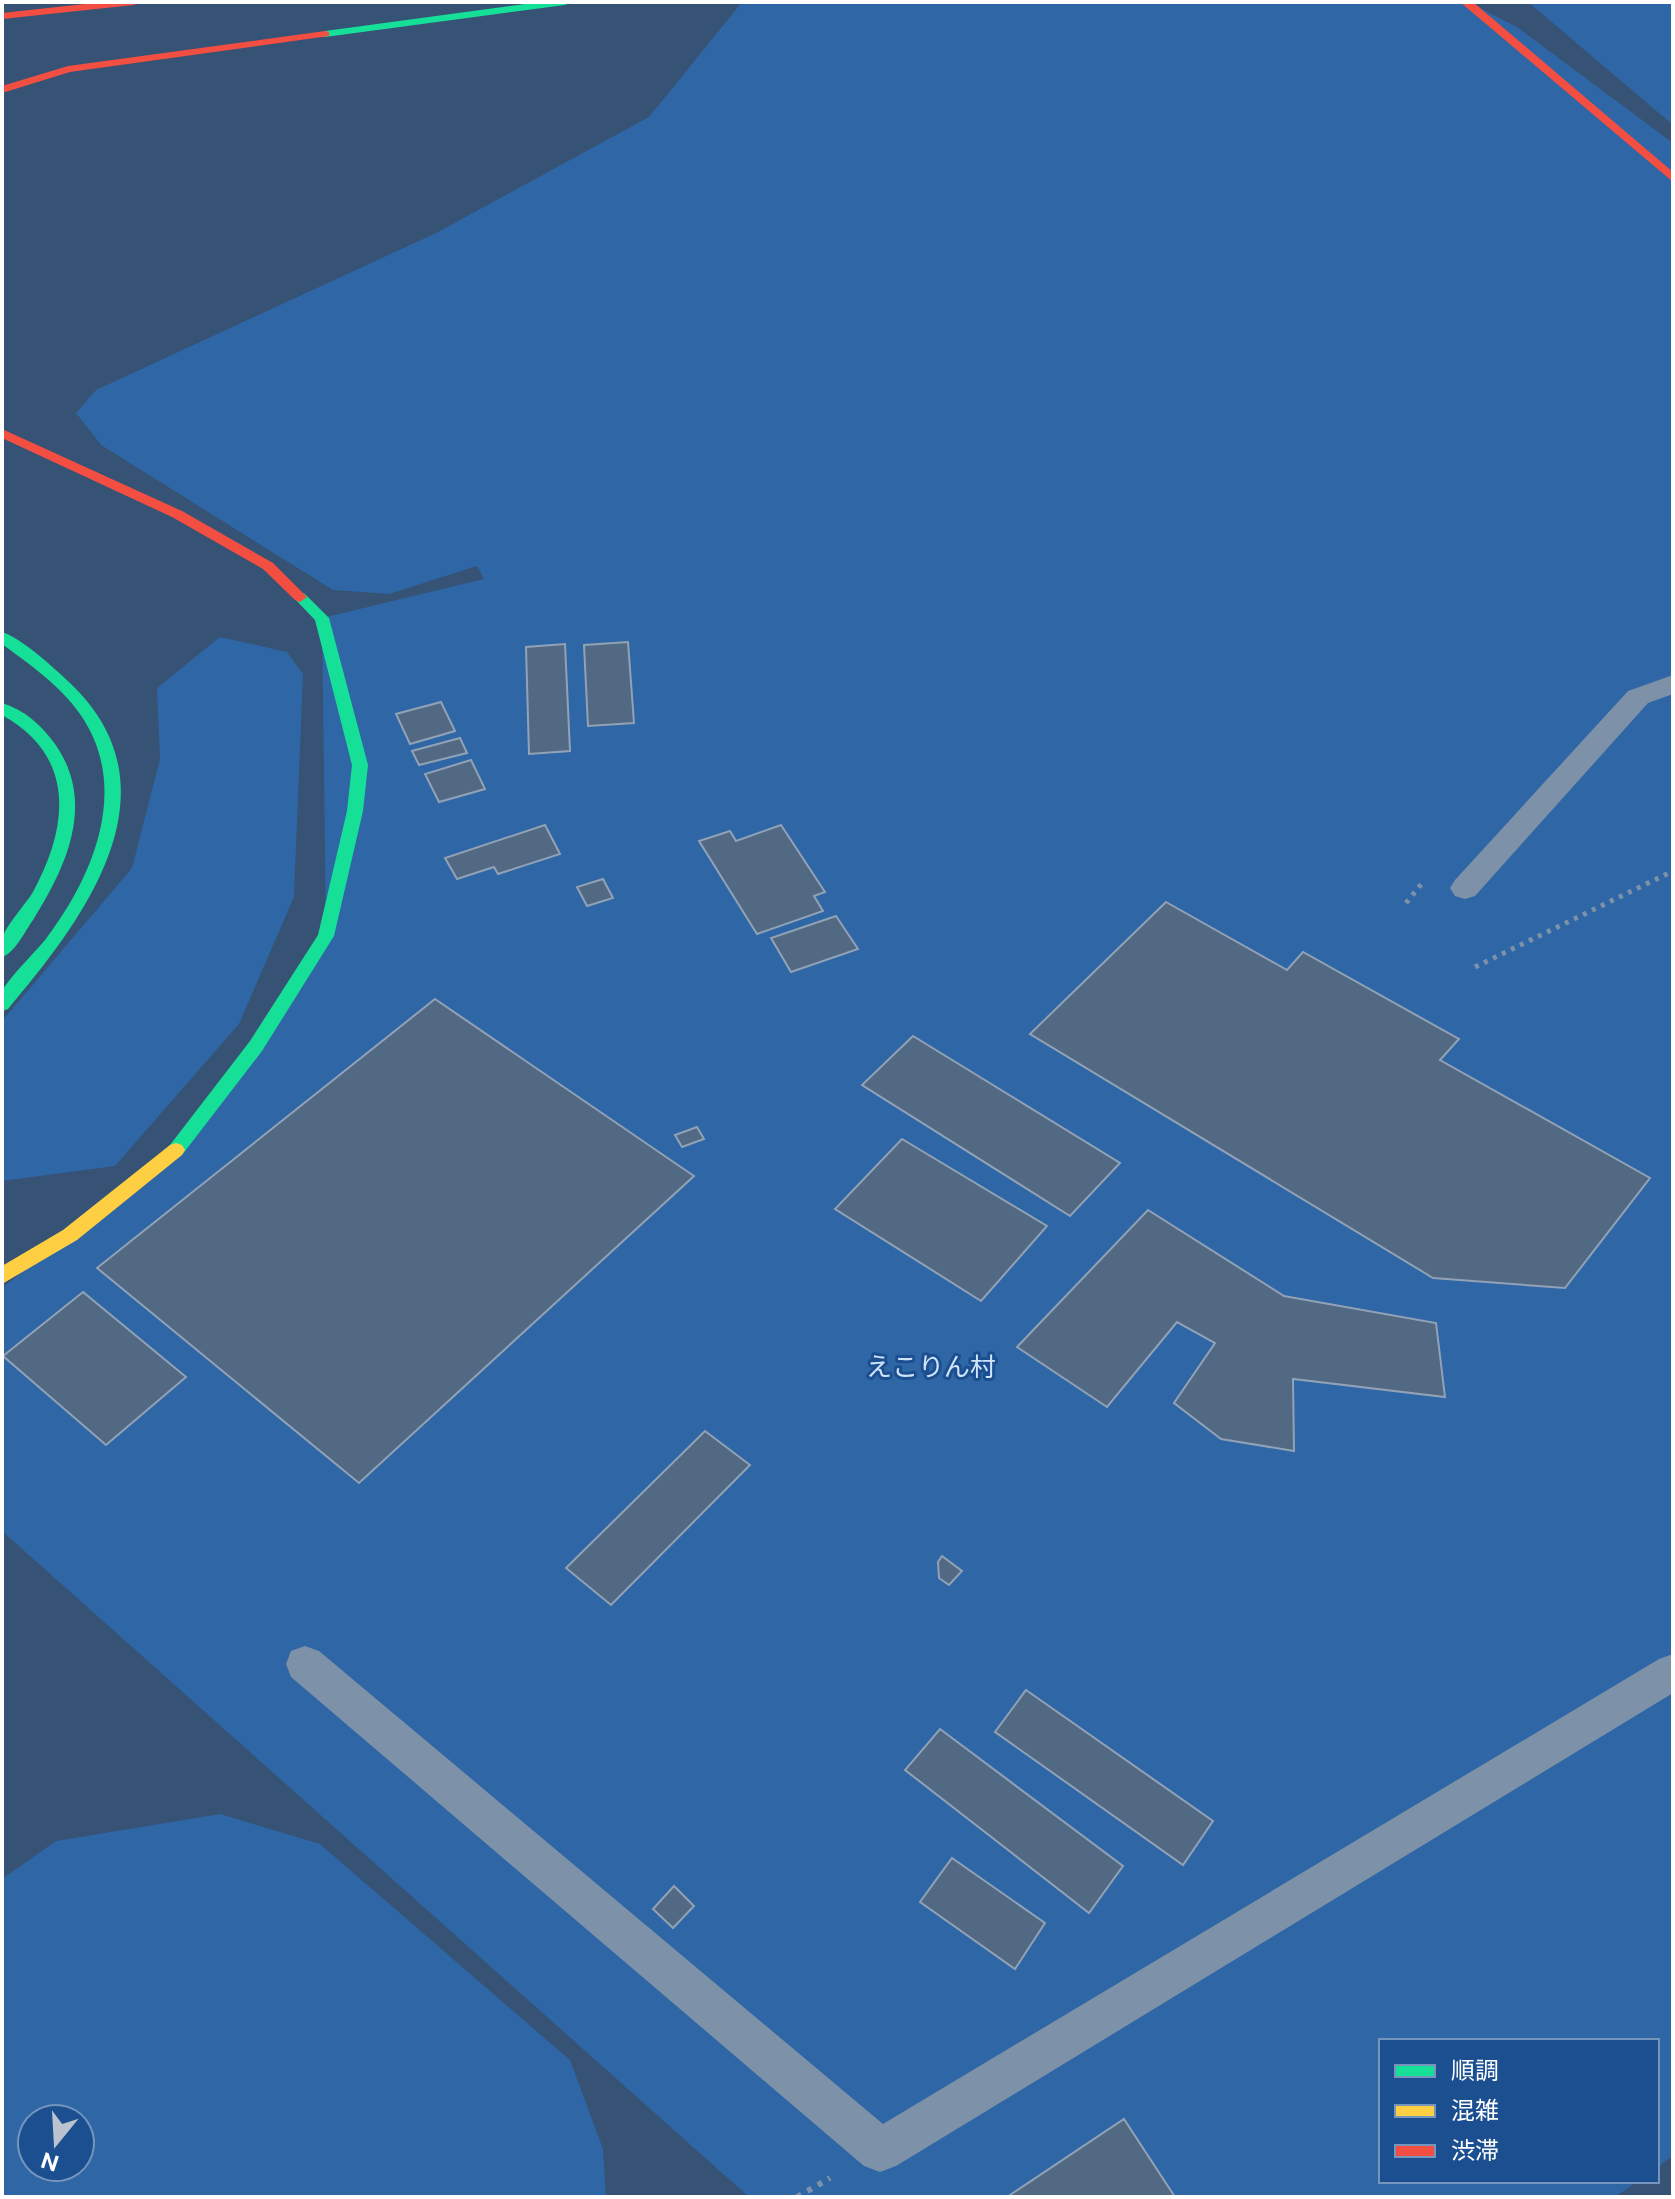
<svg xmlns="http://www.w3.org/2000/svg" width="1675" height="2199" font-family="'Public Sans','Noto Sans JP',sans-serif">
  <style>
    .green { fill: #2f66a5; fill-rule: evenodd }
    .building { fill: #526984; stroke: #92a2b6; stroke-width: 2 }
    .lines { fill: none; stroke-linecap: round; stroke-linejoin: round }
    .path-far1 { stroke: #7d92a8; stroke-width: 5; stroke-dasharray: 4 6; stroke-linecap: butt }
    .path { stroke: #7d92a8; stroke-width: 6; stroke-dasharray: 5 7; stroke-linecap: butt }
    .lane { fill: #7d92a8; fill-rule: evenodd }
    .fast { fill: #16e098; fill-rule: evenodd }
    .slow { fill: #ffcf43; fill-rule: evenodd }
    .jam { fill: #f24e42; fill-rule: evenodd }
    .labels { text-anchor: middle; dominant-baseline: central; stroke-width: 6; stroke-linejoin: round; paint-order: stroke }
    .park-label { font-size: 26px; fill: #cfe3fa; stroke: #1b4f8f }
  </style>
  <rect width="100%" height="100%" fill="#365274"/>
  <path class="green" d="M742 2H1468L1517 27 1673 143V2156L1657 2167V2041H1381V2181H1638L1615 2197H749L2 1531V1288L181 1146 326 936 322 618 484 579 477 566 389 594 333 590 101 445 76 413 96 390 436 233 649 117Z
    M1528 2H1673V125Z
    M220 637 287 652 303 674 294 897 239 1024 115 1166 2 1181V1021L132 868 160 759 157 688Z
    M220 1814 320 1844 570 2060 603 2149 606 2197H2V1879L56 1841ZM80 2119V2167H32V2119Z"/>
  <path class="building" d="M628 642 634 723 588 726 584 645Z
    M565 644 570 751 529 754 526 647Z
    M441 702 455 731 410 744 396 714Z
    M460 738 467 753 419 765 412 751Z
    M471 760 485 789 439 802 425 774Z
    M545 825 560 854 498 874 494 867 457 879 445 858Z
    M781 825 825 892 814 896 823 911 757 934 699 841 730 831 736 841Z
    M603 879 613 898 587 906 577 887Z
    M1166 902 1287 970 1303 952 1459 1039 1440 1060 1650 1178 1565 1288 1433 1278 1030 1034Z
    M836 916 858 949 791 972 771 938Z
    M435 999 694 1176 359 1483 97 1268Z
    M913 1036 1120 1163 1070 1216 862 1085Z
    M697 1127 704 1139 682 1147 675 1135Z
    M902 1139 1047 1226 981 1301 835 1209Z
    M1148 1210 1284 1296 1436 1323 1445 1397 1293 1379 1294 1451 1221 1439 1174 1403 1215 1343 1177 1322 1107 1407 1017 1347Z
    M83 1292 186 1377 106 1445 3 1356Z
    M705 1431 750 1465 611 1605 566 1568Z
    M942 1556 962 1571 949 1585 939 1578 938 1562Z
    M1026 1690 1213 1821 1183 1865 995 1732Z
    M940 1729 1123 1866 1089 1913 905 1770Z
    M952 1858 1045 1923 1015 1969 920 1902Z
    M674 1886 694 1906 673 1928 653 1909Z
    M1124 2119 1175 2197H1007Z"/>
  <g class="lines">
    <path class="path-far1" d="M1406 903 1423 882
      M1475 967 1673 871"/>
    <path class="path" d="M797 2197 830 2178"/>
    <path class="lane" d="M1673 675V694L1648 703 1475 896 1465 899 1455 896 1450 888 1455 880 1628 691Z
      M305 1646 319 1651 883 2124 1659 1659 1673 1654V1693L896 2166 880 2172 864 2166 291 1677 286 1664 291 1651Z"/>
    <path class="fast" d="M540 2H571L565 5 325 37 319 34 325 31Z
      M300 592 305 594 329 618 368 765 363 811 334 936 262 1051 182 1155H170L167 1150 170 1145 250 1041 318 935 347 811 352 765 315 620 293 597Z
      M2 632C23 639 54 668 70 683 182 789 85 918 8 1009L2 1011C2 1006 0 997 2 992 6 981 36 951 45 940 94 876 131 787 80 714 60 685 29 664 2 644Z
      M2 703C25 710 41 725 55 744 96 802 67 866 33 920 25 931 15 953 2 957 2 952 0 944 2 939 6 925 25 905 33 892 69 826 76 756 2 715Z"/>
    <path class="slow" d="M176 1143 182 1145 185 1150 182 1155 77 1240 2 1284V1266L63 1230 170 1145Z"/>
    <path class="jam" d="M103 2H140L134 5 2 19V13Z
      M1460 2H1473L1673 172V182Z
      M325 31 329 32V36L70 72 2 93V86L68 66Z
      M2 429 182 511 273 563 307 597 300 602 295 600 263 569 172 517 2 438Z"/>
  </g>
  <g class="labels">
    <g class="park-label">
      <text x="931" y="1366">えこりん村</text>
    </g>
  </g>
  <rect width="1675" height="2199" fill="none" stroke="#ffffff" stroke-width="8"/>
  <rect x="1379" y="2039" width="280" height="144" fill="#1b4f8f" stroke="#7695bc" stroke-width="2"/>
  <rect x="1395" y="2065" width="40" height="12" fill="#16e098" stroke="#7695bc" stroke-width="2"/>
  <text x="1451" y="2079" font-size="24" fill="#ffffff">順調</text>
  <rect x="1395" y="2105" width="40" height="12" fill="#ffcf43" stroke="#7695bc" stroke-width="2"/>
  <text x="1451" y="2119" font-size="24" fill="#ffffff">混雑</text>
  <rect x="1395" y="2145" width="40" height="12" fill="#f24e42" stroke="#7695bc" stroke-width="2"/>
  <text x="1451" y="2159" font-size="24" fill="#ffffff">渋滞</text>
  <g transform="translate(56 2143) rotate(198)"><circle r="38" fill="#1b4f8f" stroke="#7695bc" stroke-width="2"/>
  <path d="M0-6L14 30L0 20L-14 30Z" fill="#b9c2ce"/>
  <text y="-12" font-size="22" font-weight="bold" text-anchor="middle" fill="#ffffff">N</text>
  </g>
</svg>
